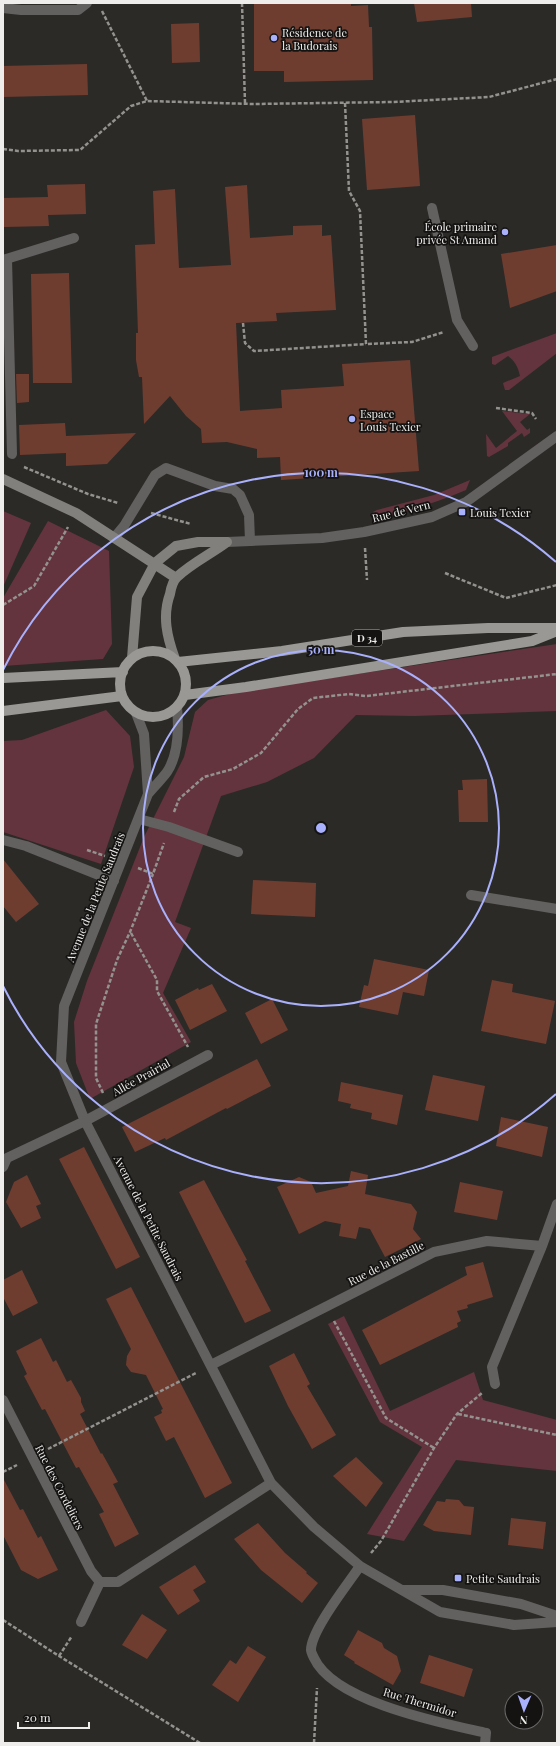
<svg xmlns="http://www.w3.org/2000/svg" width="560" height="1746" font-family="'Playfair Display',serif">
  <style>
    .green { fill: #63343e }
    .building { fill: #6f3d30 }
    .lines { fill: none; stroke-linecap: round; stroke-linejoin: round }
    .path { stroke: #93928f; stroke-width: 2.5; stroke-dasharray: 4 2; stroke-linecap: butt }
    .lane { stroke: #626160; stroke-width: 10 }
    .street { stroke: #626160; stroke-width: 10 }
    .secondary { stroke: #81807d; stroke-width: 10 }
    .primary { stroke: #999894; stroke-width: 10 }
    .ring { fill: none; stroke: #a9b0fc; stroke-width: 2 }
    .poi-dot { fill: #a9b0fc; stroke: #141312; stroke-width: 1.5 }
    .labels { text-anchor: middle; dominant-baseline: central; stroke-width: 3.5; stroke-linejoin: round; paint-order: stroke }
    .shield { fill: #141312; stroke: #adacaa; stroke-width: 1 }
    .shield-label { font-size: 10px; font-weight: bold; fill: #eeedeb }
    .poi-label { font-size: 11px; fill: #eeedeb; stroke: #141312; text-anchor: start }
    .street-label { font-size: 11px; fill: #eeedeb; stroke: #141312 }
    .centre { fill: #a9b0fc; stroke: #141312; stroke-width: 2 }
    .ring-label { font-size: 12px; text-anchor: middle; font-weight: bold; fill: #a9b0fc; stroke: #141312; stroke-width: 3.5; stroke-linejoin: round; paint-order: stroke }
  </style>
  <rect width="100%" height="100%" fill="#2c2a27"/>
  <path class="green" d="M557 333V353L509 390H505L503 383 520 376C518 367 515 361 508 356L495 365 492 364V357Z
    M502 411 530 414 520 422 527 430 530 428V433L524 437 522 433 508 443V446L489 457 487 456 486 434 496 448 517 431Z
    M470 480 466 490C436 503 405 512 373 519V512L377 510 434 495Z
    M3 511 31 523 3 587Z
    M48 521 109 551 112 644 103 659 3 666V598Z
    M557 644V711L414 716 356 715 314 758 267 782 221 796 175 922 191 928 163 993 191 1042 90 1099 76 1063 74 1022 87 981 144 837 184 757 195 712 208 700 237 692Z
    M106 710 130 736 134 767 101 864 3 832V741L22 740Z
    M344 1316 390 1411 474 1372 483 1400 557 1420V1471L456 1460 404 1541 367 1534 422 1447 380 1422 328 1324Z"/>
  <path class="building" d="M254 3H351V6L368 5 369 27H372L373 80 284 82V71H254Z
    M414 3H471L472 17 417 22Z
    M199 23 200 62 172 63 171 24Z
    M87 64 88 95 3 97V66Z
    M415 115 420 186 367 190 362 119Z
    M85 184 86 214 48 215 49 226 4 227 3 198 48 197 47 185Z
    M247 185 250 238 293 235V226L322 225V236L331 235 336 310 276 313 277 321 236 323 240 411 282 408 281 390 344 386 342 364 410 360 419 471 281 480 280 457 257 458V449L227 442 202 443 201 429 186 416 170 396 144 424 142 377H139L136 360V333H138L135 245 155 244 153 191 175 189 179 268 231 265 225 187Z
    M557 245V291L510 308 501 254Z
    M69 273 72 383H33L31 274Z
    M16 374H29V402L17 403Z
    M65 423 66 436 136 433 107 464 66 466V453L20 455 19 425Z
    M487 779 488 822H459L458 790H463L462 780Z
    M3 859 39 904 16 922 3 906Z
    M253 880 316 883 315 917 251 914Z
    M374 959 429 970 424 996 403 992 398 1015 359 1007 364 985 368 986Z
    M492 980 513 984 512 992 555 1001 546 1044 481 1031Z
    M212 984 227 1011 190 1030 175 1000 198 988 199 990Z
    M272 999 288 1030 261 1044 245 1013Z
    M257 1059 271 1086 227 1109 226 1108 166 1140 165 1138 135 1152 122 1127Z
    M433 1075 485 1086 478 1121 425 1110Z
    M341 1082 403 1095 397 1125 371 1119 372 1113 350 1108 351 1104 338 1101Z
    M501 1117 548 1127 542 1157 496 1146Z
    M84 1147 140 1257 116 1269 59 1159Z
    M351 1171 368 1175 365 1194 411 1204 417 1212 413 1229 421 1239 385 1257 370 1229 359 1227 356 1239 339 1236 341 1224 325 1221 299 1234 277 1187 299 1177 311 1182 316 1193 348 1186Z
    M27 1175 41 1204 36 1206 41 1218 21 1228 6 1202 14 1182Z
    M204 1180 247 1260 245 1261 271 1311 245 1323 179 1192Z
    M460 1182 503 1191 497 1220 454 1212Z
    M483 1262 493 1297 467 1305 468 1308 457 1311 461 1321 457 1323 458 1327 380 1365 362 1330 467 1275 465 1267Z
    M22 1270 38 1303 13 1316 3 1297V1280Z
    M131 1287 232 1483 205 1498 174 1437 166 1441 154 1417 162 1413 161 1410 163 1409 146 1375 131 1372 126 1365 127 1356 131 1349 106 1299Z
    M41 1338 53 1362 56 1360 67 1382 71 1380 81 1398V1402L85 1411 80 1414 101 1454 102 1453 118 1482 113 1484 139 1534 115 1547 99 1514 104 1512 79 1467 76 1468 45 1409 42 1410 24 1376 27 1374 16 1351Z
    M294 1353 310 1384 307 1386 336 1435 312 1449 288 1406 269 1366Z
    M356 1457 383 1483 366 1507 333 1476Z
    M3 1478 20 1510 23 1509 38 1538 41 1536 58 1570 38 1579 21 1570 3 1535Z
    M446 1499 459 1500 464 1506 474 1507 471 1535 434 1531 423 1525 437 1501 445 1502Z
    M511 1518 546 1522 543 1549 508 1545Z
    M258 1523 285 1553 307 1572 306 1573 318 1583 302 1603 261 1570 234 1539Z
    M195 1565 206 1582 193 1590 200 1601 178 1615 159 1587Z
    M142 1614 167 1630 147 1659 122 1645Z
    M358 1630 382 1643 384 1648 397 1656 401 1671 393 1685 354 1663 355 1662 344 1655Z
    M248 1646 266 1657 238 1702 212 1685 230 1660 236 1664Z
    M429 1655 473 1669 464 1697 420 1683Z"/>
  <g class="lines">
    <path class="path" d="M242 3 245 103
      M102 11 147 101
      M345 103 349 191 360 211 366 344 412 342 444 332
      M3 149 18 151 80 150 131 106 147 101 253 104 393 102 489 97 557 79
      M243 323 245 343 254 351 366 344
      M496 408 532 413 536 419
      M24 467 88 494 118 503
      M151 513 191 524
      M365 548 367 580
      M445 573 506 598 557 585
      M3 605 34 586 68 527
      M174 812 179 799 204 777 233 769 261 753 298 709 313 698 349 694 366 696 557 674
      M87 850 105 856
      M138 868 153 874 164 843
      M131 933 157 980V991L188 1047
      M103 1093 96 1078V1024L117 960 130 932 153 874
      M334 1321 386 1418 434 1448
      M458 1414 557 1435
      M48 1449 196 1373
      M3 1472 17 1465
      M371 1553 381 1541 434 1448 457 1414 482 1393
      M3 1620 59 1656 200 1743
      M59 1656 72 1636
      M314 1743 317 1688"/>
    <path class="lane" d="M432 208 457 320 473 346
      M7 259 12 454
      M114 538 124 526 155 475 166 468 215 486 233 489 240 495 249 515 250 541"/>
    <path class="street" d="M3 8 21 10H78L87 3
      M3 260 74 238
      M227 542 322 538 364 532 432 517 466 502 557 436
      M177 707C179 729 179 754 167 772 161 780 154 787 148 794L64 1006 61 1062 85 1121 271 1483 314 1527 360 1566 440 1612 514 1625 557 1622
      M136 713 144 734 148 794
      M139 819 169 827 238 852
      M3 840 26 846 114 881
      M471 895 557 909
      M3 1167 7 1158 85 1121 208 1055
      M211 1365 434 1252 487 1241 542 1246
      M495 1384 492 1367 542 1246 557 1204
      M3 1400 91 1571 100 1582H118L271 1483
      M360 1566C348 1584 311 1630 311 1650 311 1652 313 1656 314 1658 334 1702 442 1723 486 1733L485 1743
      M404 1590H443L521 1604 557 1616
      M81 1622 100 1582"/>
    <path class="secondary" d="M3 479 76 513 176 578
      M132 658 137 597 155 563 176 546 198 542H227
      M175 659C167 637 162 616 170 594 171 588 173 581 177 577 192 563 211 554 227 542"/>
    <path class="primary" d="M120 684a33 33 0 1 1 66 0a33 33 0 1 1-66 0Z
      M178 662 282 651 403 632 488 628H557
      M3 678 123 672
      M185 695 246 687 532 641 557 631
      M3 711 122 696"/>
  </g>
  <g class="ring">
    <circle cx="321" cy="828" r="178"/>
    <path d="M556 1094A355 355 0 0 1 3 986M3 670A355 355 0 0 1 556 562"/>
  </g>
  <g class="poi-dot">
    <circle cx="274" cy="38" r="4"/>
    <circle cx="505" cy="232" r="4"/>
    <circle cx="352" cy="419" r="4"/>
    <rect x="458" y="508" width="8" height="8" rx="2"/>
    <rect x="454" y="1574" width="8" height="8" rx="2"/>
  </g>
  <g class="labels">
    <rect class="shield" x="352" y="630" width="30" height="16" rx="3"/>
    <g class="shield-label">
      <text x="367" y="638">D 34</text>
    </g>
    <g class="poi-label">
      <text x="282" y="32">Résidence de<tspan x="282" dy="13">la Budorais</tspan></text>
      <text x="497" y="226" text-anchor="end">École primaire<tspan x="497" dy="13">privée St Amand</tspan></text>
      <text x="360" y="413">Espace<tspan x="360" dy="13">Louis Texier</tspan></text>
      <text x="470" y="512">Louis Texier</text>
      <text x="466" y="1578">Petite Saudrais</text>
    </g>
    <g class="street-label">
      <text transform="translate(401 511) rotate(-14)">Rue de Vern</text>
      <text transform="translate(95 897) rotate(-68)">Avenue de la Petite Saudrais</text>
      <text transform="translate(141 1077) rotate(-29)">Allée Prairial</text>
      <text transform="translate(149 1218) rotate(63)">Avenue de la Petite Saudrais</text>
      <text transform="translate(386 1263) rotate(-27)">Rue de la Bastille</text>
      <text transform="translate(60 1487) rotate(63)">Rue des Cordeliers</text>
      <text transform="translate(420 1702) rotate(17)">Rue Thermidor</text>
    </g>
  </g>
  <circle cx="321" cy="828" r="6" class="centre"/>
  <g class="ring-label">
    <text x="321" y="477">100 m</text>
    <text x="321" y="654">50 m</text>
  </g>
  <rect width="560" height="1746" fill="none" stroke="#eeedeb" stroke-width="8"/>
  <g transform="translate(524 1710) rotate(182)"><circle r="19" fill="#141312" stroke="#6b6a69"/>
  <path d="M0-3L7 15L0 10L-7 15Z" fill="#a9b0fc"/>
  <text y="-6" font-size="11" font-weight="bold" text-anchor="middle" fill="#eeedeb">N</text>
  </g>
  <path d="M18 1722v6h71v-6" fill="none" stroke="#eeedeb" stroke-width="2"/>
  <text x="24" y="1722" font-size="12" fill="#eeedeb" stroke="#141312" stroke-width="3" paint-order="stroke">20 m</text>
</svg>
